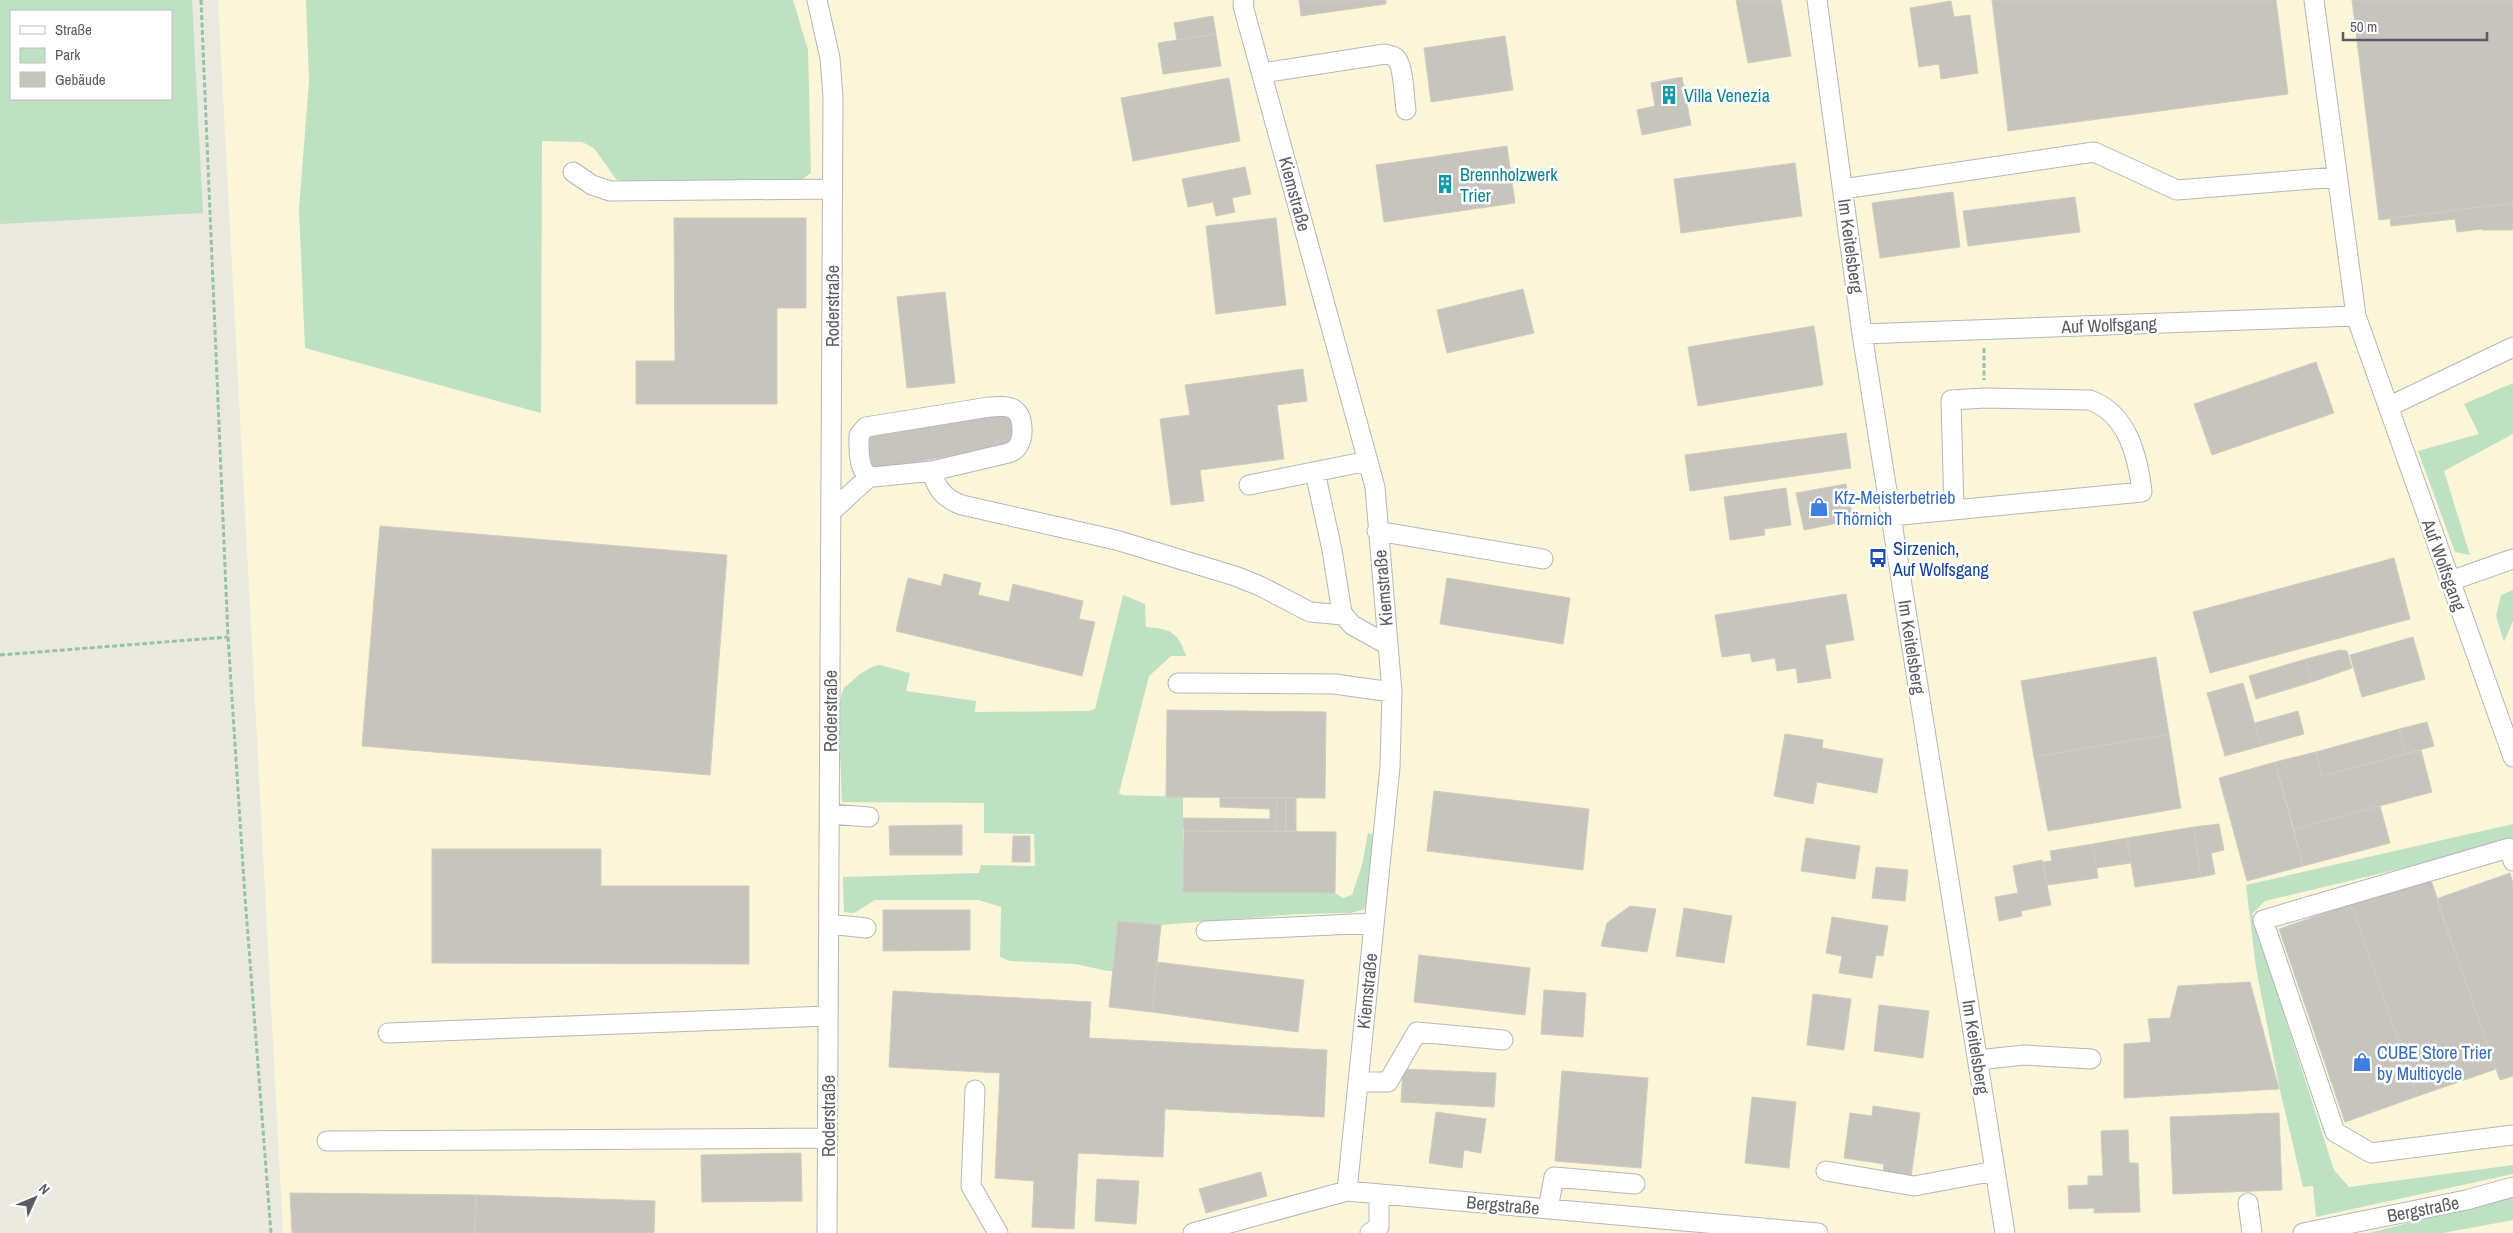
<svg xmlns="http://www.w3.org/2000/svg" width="2513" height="1233" font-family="'Archivo Narrow',sans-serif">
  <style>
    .commercial { fill: #faf6d7 }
    .green { fill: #bfe1c3; fill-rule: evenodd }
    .building { fill: #c7c4be; stroke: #cfccc0 }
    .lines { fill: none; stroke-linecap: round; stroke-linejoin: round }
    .minor-casing { stroke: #b4b6bb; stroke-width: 21 }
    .path { stroke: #9ac1a8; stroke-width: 3; stroke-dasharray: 5 2.5; stroke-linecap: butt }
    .minor { stroke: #fff; stroke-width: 19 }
    .labels { text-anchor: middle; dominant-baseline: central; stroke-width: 5; stroke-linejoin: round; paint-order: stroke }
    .culture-label { font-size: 18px; fill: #0d838f; stroke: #fff; text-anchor: start }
    .street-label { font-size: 18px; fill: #5a5c61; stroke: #fff }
    .shop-label { font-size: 18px; fill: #366cbe; stroke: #fff; text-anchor: start }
    .transit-label { font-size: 18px; fill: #164399; stroke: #fff; text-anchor: start }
  </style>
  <rect width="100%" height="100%" fill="#ebeae1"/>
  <path class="commercial" d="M218 0H2513V1233H283Z"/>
  <path class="green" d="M0 0H192L203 213 0 224ZM11 11H171V99H11Z
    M306 0H793L808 50 811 173 801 180 627 182 616 179 594 148 582 142 542 141 541 413 305 348 299 209 309 81Z
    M2513 383V434L2444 471 2470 555 2455 552 2418 451 2479 434 2464 404Z
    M2513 590V621L2504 642 2496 616 2501 595Z
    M1123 595 1145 604 1146 627C1171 629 1178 632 1186 656H1171L1149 676 1119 793 1122 795 1183 797V892L1335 893 1343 898 1352 895 1362 865 1368 833 1372 834 1375 841 1365 909 1351 913 1299 914 1161 925 1118 921 1113 971H1108L1075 964 1010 961 1000 957 1001 907 979 900H875L854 913 844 912 843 877 979 873 981 865 1035 866 1034 834 984 833V803L842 802 838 705 844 688 860 674 874 666 880 665 910 673 906 691 976 701 975 712 1088 711 1095 709Z
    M2513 824V842L2265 901 2252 914 2334 1170 2349 1187 2513 1165V1174L2316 1217 2313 1186 2303 1187 2280 1090 2256 968 2246 885Z
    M2513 1196V1220L2443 1233H2369Z"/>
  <path class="building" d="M1299 0H1386V4L1301 16Z
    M1736 0H1781L1791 56 1748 63Z
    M1992 0H2276L2288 94 2008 131Z
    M2352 0H2513V203L2379 220Z
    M1951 1 1954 17 1970 15 1978 73 1941 79 1939 64 1919 67 1910 8Z
    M1213 16 1216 34 1177 40 1174 23Z
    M1216 34 1221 66 1163 74 1158 43Z
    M1505 36 1513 90 1431 102 1424 48Z
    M1682 77 1691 125 1642 135 1637 110 1655 106 1651 83Z
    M1229 78 1240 141 1133 161 1121 98Z
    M1507 146 1515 203 1384 222 1376 165Z
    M1795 163 1802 216 1681 233 1674 179Z
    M1245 167 1251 194 1232 198 1235 212 1216 216 1213 202 1188 207 1182 179Z
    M1953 192 1960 247 1880 258 1872 203Z
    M2075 197 2080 232 1968 246 1963 211Z
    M2513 203V230H2483L2482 229 2457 232 2455 219 2391 226 2390 218Z
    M674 218H806V308H777V404H636V361H675Z
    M1276 218 1286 305 1216 314 1206 226Z
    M1523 289 1534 333 1447 353 1437 310Z
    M945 292 955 383 907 388 897 297Z
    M1814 326 1823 385 1698 406 1688 347Z
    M2316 362 2334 413 2212 455 2194 404Z
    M1303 369 1307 401 1277 405 1284 459 1200 470 1204 501 1171 505 1160 419 1190 415 1185 385Z
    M1011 412 1017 444 872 470 866 437Z
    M1846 433 1851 468 1690 491 1685 455Z
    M1846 484 1853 520 1804 530 1796 493Z
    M1786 488 1791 525 1764 529 1765 535 1730 540 1724 497Z
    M380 526 727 555 710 775 362 746Z
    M2394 558 2410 619 2210 673 2193 612Z
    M944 574 981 583 978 595 1009 602 1013 584 1083 601 1079 619 1095 622 1082 676 896 631 908 578 941 586Z
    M1447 578 1570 598 1563 644 1440 624Z
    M1846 594 1854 640 1825 645 1831 678 1798 683 1796 668 1777 671 1775 658 1752 662 1750 653 1722 657 1715 615Z
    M2413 637 2425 679 2362 697 2350 655Z
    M2340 650 2347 651 2352 668 2312 682 2306 659Z
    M2156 657 2169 734 2034 757 2021 681Z
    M2306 659 2312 682 2256 699 2249 676Z
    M2243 683 2261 746 2225 756 2207 693Z
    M1167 710 1326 712 1325 798 1166 797Z
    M2298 711 2304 734 2261 746 2255 723Z
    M2427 722 2434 746 2405 754 2399 729Z
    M2399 729 2405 754 2322 776 2316 752Z
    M1785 734 1823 740 1822 748 1883 759 1877 793 1817 782 1813 804 1774 796Z
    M2169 734 2181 808 2048 831 2034 757Z
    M2421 750 2432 792 2294 829 2275 762 2316 752 2322 776Z
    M2275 762 2303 866 2247 881 2219 778Z
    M1434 791 1589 809 1583 870 1427 851Z
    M1220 798H1277L1276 831H1184L1183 818 1270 819V809L1220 807Z
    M1277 798H1286V831H1276Z
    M1286 798H1296V831H1286Z
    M2380 806 2390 843 2303 866 2294 829Z
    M2219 824 2224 850 2211 853 2215 874 2201 877 2194 827Z
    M962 825V855H890L889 826Z
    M2194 827 2201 877 2135 887 2127 838Z
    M1184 831 1336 832 1335 893 1183 892Z
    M1013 836H1030V862H1012Z
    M1806 838 1860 846 1855 879 1801 871Z
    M2127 838 2131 863 2096 868 2093 844Z
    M2093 844 2098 878 2047 885 2043 862 2052 861 2050 851Z
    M432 849H601V886H749V964L432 963Z
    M2042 860 2051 905 2021 911 2022 916 1999 921 1995 897 2018 893 2013 866Z
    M1876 867 1908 870 1905 901 1872 898Z
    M2510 873 2513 883V1076L2500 1080 2436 899Z
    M2430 877 2496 1069 2418 1096 2351 904Z
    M2351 904 2418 1096 2345 1122 2279 929Z
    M1630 906 1656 909 1647 952 1601 946 1607 923Z
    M1684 908 1732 916 1724 963 1676 956Z
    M883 910H970V950L883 951Z
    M1832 917 1888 926 1883 956 1876 955 1872 978 1839 973 1842 956 1826 953Z
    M1118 921 1161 925 1152 1012 1109 1007Z
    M1419 955 1530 968 1525 1015 1414 1002Z
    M1157 962 1304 980 1298 1032 1152 1012Z
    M2250 982 2279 1089 2124 1098V1044L2151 1042 2148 1019 2170 1018 2178 986Z
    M1544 990 1586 993 1583 1037 1541 1034Z
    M893 991 1091 1002 1089 1038 1327 1050 1324 1117 1165 1109 1163 1157 1078 1153 1074 1229 1032 1227 1034 1181 995 1178 1000 1073 889 1067Z
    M1813 994 1851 999 1844 1050 1807 1045Z
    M1879 1005 1929 1011 1923 1058 1874 1051Z
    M1403 1069 1496 1073 1494 1107 1401 1102Z
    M1562 1071 1648 1078 1641 1168 1555 1161Z
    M1752 1097 1796 1102 1789 1168 1745 1163Z
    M1873 1106 1920 1113 1911 1177 1883 1173 1884 1164 1844 1158 1850 1113 1872 1116Z
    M1436 1112 1486 1119 1481 1153 1464 1150 1462 1168 1429 1163Z
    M2279 1113 2282 1190 2173 1194 2170 1117Z
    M2128 1130 2129 1163H2138L2140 1212 2094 1213V1208L2069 1209 2068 1186 2088 1185V1176H2103L2101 1131Z
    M801 1153 802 1201 702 1202 701 1155Z
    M1261 1172 1267 1196 1206 1213 1199 1189Z
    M1097 1179 1139 1181 1136 1224 1095 1221Z
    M290 1193 476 1195 475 1233H292Z
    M476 1195 655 1201 654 1233H475Z"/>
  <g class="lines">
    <g class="minor-casing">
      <path id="minor" d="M817 0 830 58 833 97 827 1233
        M1244 0 1243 6 1375 487 1392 692 1390 767 1347 1191
        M1817 0 1862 334 2005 1233
        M2314 0 2356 316 2513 757
        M1262 73 1385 54C1388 55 1393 55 1396 58 1404 67 1404 98 1406 110
        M573 172 592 185 610 191 832 189
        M1843 189 2094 152 2177 190 2337 177
        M1862 334 2356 316
        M2388 407 2513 347
        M932 471 1004 454C1010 453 1015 451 1018 446 1024 437 1024 415 1013 409 1007 405 997 407 989 407L866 427 859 435C859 447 857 476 874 477L932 471C936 489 945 499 962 505L1116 540 1235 576 1260 586 1310 612 1343 615
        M1315 472 1332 550 1342 613 1352 625 1388 645
        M1249 485 1368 461
        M831 512 869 477
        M1891 516 2142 492C2138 457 2128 414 2090 400L1985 398 1951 400 1954 510
        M1377 531 1543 559
        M2450 581 2513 559
        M1178 683 1334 684 1392 692
        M829 814 869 817
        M2513 861 2509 848 2263 920 2335 1132 2371 1153 2513 1135
        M829 924 866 928
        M1206 931 1374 923
        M388 1033 828 1016
        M1978 1060 2024 1055 2091 1059
        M1358 1082H1388L1417 1032 1503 1040
        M975 1090 971 1186 998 1233
        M327 1141 828 1138
        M1826 1171 1914 1186 1995 1171
        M2248 1203 2252 1233
        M1548 1209 1554 1177 1635 1184
        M1193 1233 1347 1191 1818 1233
        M1370 1233 1379 1227V1194
        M2303 1233 2466 1200 2513 1187"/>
    </g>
    <path class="path" d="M201 0 228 637 245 897 271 1233
      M1984 348V380
      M0 655 228 637"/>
    <use href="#minor" class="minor"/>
  </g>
  <defs>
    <g id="building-bare" transform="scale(1.5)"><path d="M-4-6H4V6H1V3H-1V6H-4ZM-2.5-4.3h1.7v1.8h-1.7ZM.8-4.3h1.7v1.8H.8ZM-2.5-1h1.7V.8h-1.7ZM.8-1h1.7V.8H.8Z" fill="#0f9aa8" stroke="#fff" stroke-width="2.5" paint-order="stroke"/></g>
    <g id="shop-bare" transform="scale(1.5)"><path d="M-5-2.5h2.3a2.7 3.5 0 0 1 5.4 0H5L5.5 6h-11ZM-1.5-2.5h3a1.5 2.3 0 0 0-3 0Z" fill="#3f7fe0" stroke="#fff" stroke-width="2.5" paint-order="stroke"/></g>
    <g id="bus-bare" transform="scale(1.5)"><path d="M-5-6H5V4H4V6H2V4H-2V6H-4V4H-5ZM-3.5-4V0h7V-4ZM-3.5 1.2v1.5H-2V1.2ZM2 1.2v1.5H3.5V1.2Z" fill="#1a4fb4" stroke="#fff" stroke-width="2.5" paint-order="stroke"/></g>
  </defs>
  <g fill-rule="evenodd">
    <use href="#building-bare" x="1669" y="95"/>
    <use href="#building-bare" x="1445" y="184"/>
    <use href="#shop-bare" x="1819" y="507"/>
    <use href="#bus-bare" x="1878" y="558"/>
    <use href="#shop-bare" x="2362" y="1062"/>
  </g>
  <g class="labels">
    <g class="culture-label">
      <text x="1684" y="95">Villa Venezia</text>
      <text x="1460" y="174">Brennholzwerk<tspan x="1460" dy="21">Trier</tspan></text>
    </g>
    <g class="street-label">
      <text transform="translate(1295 194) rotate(75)">Kiemstraße</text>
      <text transform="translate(1851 246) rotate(82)">Im Keitelsberg</text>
      <text transform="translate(832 306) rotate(-90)">Roderstraße</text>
      <text transform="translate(2109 325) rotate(-2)">Auf Wolfsgang</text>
      <text transform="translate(2444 565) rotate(70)">Auf Wolfsgang</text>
      <text transform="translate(1383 588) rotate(-95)">Kiemstraße</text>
      <text transform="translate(1912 647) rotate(81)">Im Keitelsberg</text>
      <text transform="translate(830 711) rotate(-90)">Roderstraße</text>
      <text transform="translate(1367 991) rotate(-84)">Kiemstraße</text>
      <text transform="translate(1976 1047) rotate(81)">Im Keitelsberg</text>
      <text transform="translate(828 1116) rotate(-90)">Roderstraße</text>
      <text transform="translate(1503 1205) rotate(5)">Bergstraße</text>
      <text transform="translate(2423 1209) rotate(-11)">Bergstraße</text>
    </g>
    <g class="shop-label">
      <text x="1834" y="497">Kfz-Meisterbetrieb<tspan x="1834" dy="21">Thörnich</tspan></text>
      <text x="2377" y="1052">CUBE Store Trier<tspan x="2377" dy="21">by Multicycle</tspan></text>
    </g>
    <g class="transit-label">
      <text x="1893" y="548">Sirzenich,<tspan x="1893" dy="21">Auf Wolfsgang</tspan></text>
    </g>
  </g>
  <rect x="10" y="10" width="162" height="90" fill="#ffffff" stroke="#bdbec0"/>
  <rect x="20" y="26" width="25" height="8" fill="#ffffff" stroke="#bdbec0"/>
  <text x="55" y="35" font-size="15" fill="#5a5c61">Straße</text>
  <rect x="20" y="48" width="25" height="15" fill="#bfe1c3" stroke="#bdbec0"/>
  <text x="55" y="60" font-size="15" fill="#5a5c61">Park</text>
  <rect x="20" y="72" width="25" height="15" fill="#c7c4be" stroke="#bdbec0"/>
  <text x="55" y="85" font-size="15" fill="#5a5c61">Gebäude</text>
  <g transform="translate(35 1198) rotate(46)" stroke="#ffffff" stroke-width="4" paint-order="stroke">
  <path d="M0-4L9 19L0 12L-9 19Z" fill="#5a5c61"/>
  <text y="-8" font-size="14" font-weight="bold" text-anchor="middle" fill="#5a5c61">N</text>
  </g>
  <path d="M2343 32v8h144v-8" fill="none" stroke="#5a5c61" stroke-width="2.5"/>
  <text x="2350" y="32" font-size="15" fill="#5a5c61" stroke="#ffffff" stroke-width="4" paint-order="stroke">50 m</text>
</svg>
